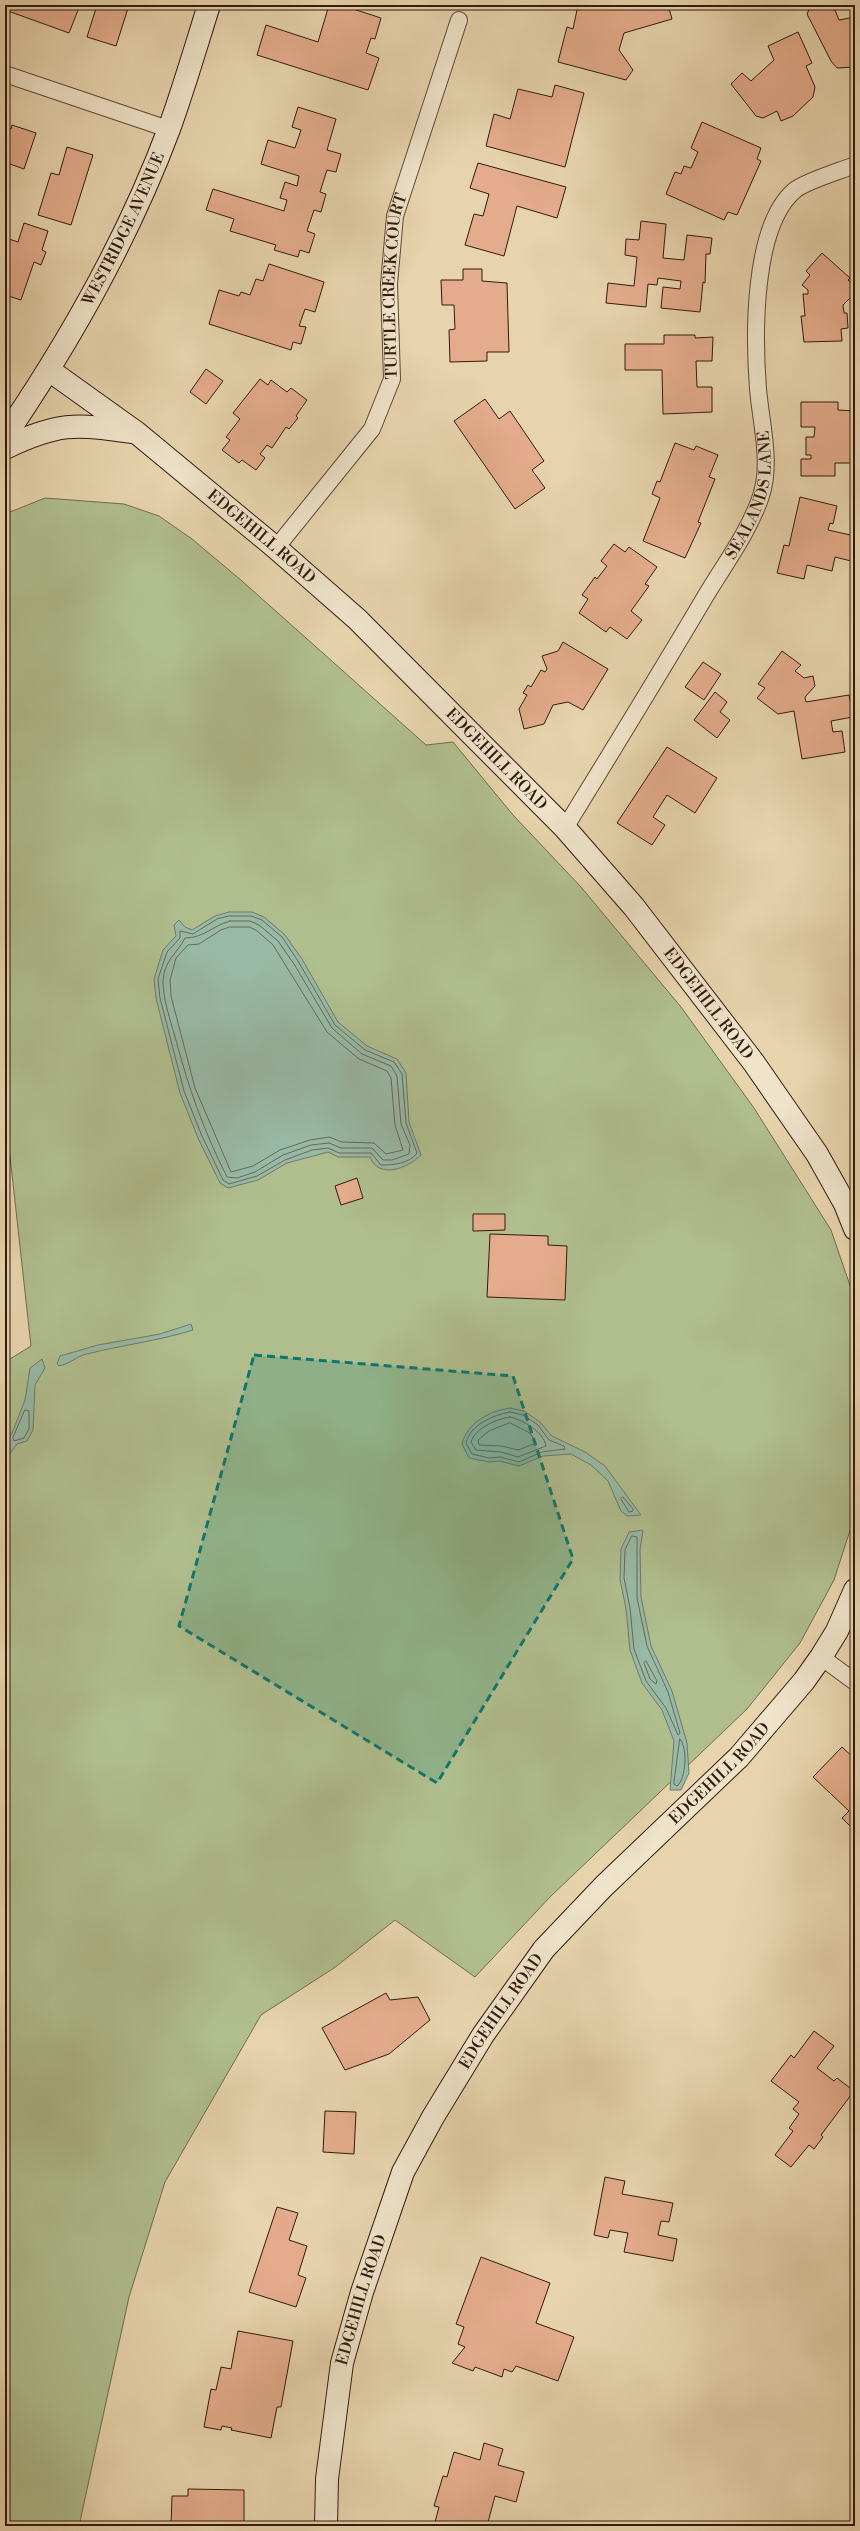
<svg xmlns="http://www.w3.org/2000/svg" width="860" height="2531" font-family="'Libre Bodoni',serif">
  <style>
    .green { fill: #b0be8e; stroke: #726c4e }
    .water { fill: #98b9a5; stroke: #707968 }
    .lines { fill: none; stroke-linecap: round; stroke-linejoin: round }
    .shore { stroke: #666a59; stroke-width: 1 }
    .building { fill: #e4ac8c; stroke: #331a0d }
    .street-casing { stroke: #604835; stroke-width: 18 }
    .secondary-casing { stroke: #331a0d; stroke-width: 24 }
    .street { stroke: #efe3ca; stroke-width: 16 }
    .secondary { stroke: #efe3ca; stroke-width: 22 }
    .marked { fill: #0f766e; fill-opacity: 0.2; stroke: #0f766e; stroke-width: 3; stroke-dasharray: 8 5; stroke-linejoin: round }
    .labels { text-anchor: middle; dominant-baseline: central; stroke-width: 3; stroke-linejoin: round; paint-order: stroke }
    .street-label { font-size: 16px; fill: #331a0d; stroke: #efe3ca }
  </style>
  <rect width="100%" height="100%" fill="#e7d4ad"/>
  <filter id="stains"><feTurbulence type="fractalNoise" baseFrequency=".005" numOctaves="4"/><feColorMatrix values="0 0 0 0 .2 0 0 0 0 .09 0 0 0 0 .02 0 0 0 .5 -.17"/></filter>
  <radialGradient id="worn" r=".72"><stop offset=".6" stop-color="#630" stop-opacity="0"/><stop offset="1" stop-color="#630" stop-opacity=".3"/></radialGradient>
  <path class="green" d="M45 498 124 504 159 516 192 539 242 581 426 745 453 742 513 815 581 887 681 1007 754 1108 831 1230 855 1300V1515L834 1580 800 1643 747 1709 550 1897 475 1977 395 1920 334 1968 261 2015 165 2182 129 2297 79 2526H5V1362L31 1346 5 1111V514Z"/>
  <path class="water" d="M229 912H252L264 917 285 935 302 959 338 1022 367 1046 397 1059 406 1073 409 1122 421 1155C408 1168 379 1180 370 1157H338L328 1152 287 1163 258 1180 228 1188 220 1183 198 1138 180 1093 156 998 154 979 158 966 163 950 176 936 174 925 179 920 185 927 192 930 215 916Z
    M191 1324 193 1330C158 1341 122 1345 87 1354 77 1356 70 1364 59 1366L57 1364 60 1356 98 1345 160 1334Z
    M42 1359 45 1368 35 1385 33 1430 27 1441 17 1444 5 1460V1442L12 1433 25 1400 30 1368Z
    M510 1408 524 1411 540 1422 552 1436 585 1452 605 1466 641 1515 627 1516 621 1511 608 1481 591 1465 571 1454 543 1456 519 1466 500 1461 489 1462 469 1458 462 1444C467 1423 489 1411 510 1408Z
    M643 1530 640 1550 641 1597 651 1646 672 1691 687 1743 689 1773 681 1790H670L674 1741 662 1710 642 1683 630 1650 626 1609 620 1579 621 1549 629 1532Z"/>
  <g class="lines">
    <path class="shore" d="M229 916H251L262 920 282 937 298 961 335 1025 365 1050 394 1062 402 1074 406 1123 417 1153C409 1164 393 1165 381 1165L371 1153H339L328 1148 312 1150 285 1160 257 1176 229 1184 223 1180 202 1136 184 1091 160 998 158 979 167 952 180 938V931L193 934 217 919Z
      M230 921H250L259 925 278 941 294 964 332 1028 362 1054 391 1066 397 1076 401 1124 410 1145 409 1154 392 1160H383L372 1148H341L329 1143 311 1145 283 1155 255 1172 237 1178 227 1177C203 1129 189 1089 175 1037 170 1019 163 999 163 981 164 960 177 954 185 938 204 938 212 926 230 921Z
      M230 927H249L256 930 273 945 327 1032 359 1059 387 1071 391 1078 395 1125 403 1150 386 1154 374 1143 342 1142 329 1137 310 1140 280 1150 253 1166 231 1172 195 1088 171 996 170 980 176 958 188 945 199 944 221 930Z
      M25 1410 29 1411V1429L24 1438 14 1441 13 1438Z
      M510 1412 523 1415 538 1425 549 1440 564 1446 565 1449 542 1452 519 1462 500 1457 489 1458 472 1454 466 1443C470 1425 493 1415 510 1412Z
      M510 1417C523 1420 544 1432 546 1446L518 1457 501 1452 476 1450 471 1442C475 1428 497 1419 510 1417Z
      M510 1423 530 1433 536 1443 518 1450 502 1446 479 1445 478 1440 489 1431Z
      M623 1497 633 1509V1511L629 1512 621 1499Z
      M632 1536 637 1537V1598L647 1646 668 1692 680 1733 678 1735 666 1708 646 1681 634 1649 630 1608 624 1578 625 1550Z
      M646 1661 657 1681 656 1684 650 1679 644 1663Z
      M680 1739C688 1748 686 1779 677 1786L674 1784Z"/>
  </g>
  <path class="building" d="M5 5H80L69 33 8 11 9 7Z
    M97 5H129L116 46 87 37Z
    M329 5H341L381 18 375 39 371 38 366 53 379 58 368 90 257 55 266 25 318 42Z
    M578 5 595 8 605 5H668L672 19 624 33 619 50 633 70 626 80 558 62 567 27 573 29Z
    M811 5H833L839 20 855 17V67L837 68 831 61 807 14Z
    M798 32 812 63 806 66 815 87 813 97 793 116 781 121 777 111 763 118 756 116 731 84 742 73 751 81 774 60 768 46Z
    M555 85 584 93 565 167 486 146 494 114 510 119 518 89 552 97Z
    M298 107 336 119 327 150 341 154 336 172 327 170 320 192 326 194 321 212 314 210 307 231 315 234 309 253 300 250 298 257 274 250 276 245 230 231 234 219 206 210 213 189 284 211 287 200 280 198 285 182 297 186 299 176 261 164 268 140 295 148 301 130 292 127Z
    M702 122 761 148 757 159 761 161 737 215 728 212 724 220 666 194 675 172 681 174 684 166 691 168 698 152 691 148Z
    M12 125 36 133 24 169 10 164 7 173 5 172V127L11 129Z
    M67 147 93 155 71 225 38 215 51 173 59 175Z
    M478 163 566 187 557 218 517 206 504 256 465 245 474 214 483 216 489 194 470 188Z
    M641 221 666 224 663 258 684 260 687 235 712 238 710 254H706L705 283 703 282 700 312 661 308 663 287 680 289 681 281 658 278 657 285 648 284 646 307 606 303 608 283 634 286 637 257 625 255 626 239 639 240Z
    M24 223 48 231 42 250 46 252 41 265 34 262 21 300 5 295V249L9 239 18 242Z
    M822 253 850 278 848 280 855 287V293L843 305 844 313H847L848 328 841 329 842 341 804 342 801 316H805L803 294H808V290L802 285 810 275 806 271Z
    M269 264 324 282 315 312 305 309 299 326 306 327 301 344 293 342 291 350 209 324 219 290 239 296 241 292 250 295 256 279 263 281Z
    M463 269H482V281L507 283 509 352H487V361L450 362 449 330 455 329 454 305H442L441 280H463Z
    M664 335H695V338L713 337 712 361H696L697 387H712V412L663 414 662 370H625V344H664Z
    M206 369 223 381 206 404 190 392Z
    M260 379 268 385 271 380 287 392 291 388 307 400 296 416 298 418 289 429 286 427 272 448 267 445 260 454 265 458 256 470 242 460 239 463 222 450 230 440 226 437 240 419 233 413Z
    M485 399 499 419 510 411 544 461 532 470 545 488 515 509 454 421Z
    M801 402H838V410L855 411V463H835V476H801V459H811V455H806V437H814L815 427H801Z
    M675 443 694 450 696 446 718 455 709 477 715 479 698 522 701 523 685 558 643 541 660 498 652 494 657 481 660 482Z
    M800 497 837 506 833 524 830 523 828 530 855 536V562L835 557 832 571 807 565 804 579 777 573 784 545 789 546Z
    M614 544 625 552 629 547 657 567 645 584 649 586 631 611 642 620 627 639 610 627 606 632 579 613 588 599 582 595 595 577 597 579 607 566 601 561Z
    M563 642 608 669 583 710 568 702 553 705 544 724 524 729 519 709 527 695 523 693 528 685 531 687 541 670 545 672 547 669 542 656 558 651Z
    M782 651 801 665 795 671 804 678 813 676 815 686 805 697 806 702 849 695 853 717 831 721 833 732 842 731 845 752 802 759 794 711 778 714 757 698 765 688 758 684Z
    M703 662 721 674 704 700 685 687Z
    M715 692 727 702 720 712 730 720 717 738 694 720Z
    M667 747 717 778 695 813 667 795 653 817 665 825 652 845 617 823Z
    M357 1178 363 1198 341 1205 335 1186Z
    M473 1214H505V1230L473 1231Z
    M490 1234 548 1236V1245L567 1246 565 1300 487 1297Z
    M842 1747 855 1759V1831L842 1818 849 1811 813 1777Z
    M386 1993 390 2000 418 1997 430 2020 389 2054 345 2070 322 2028Z
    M814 2031 834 2046 817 2068 834 2081 837 2078 854 2091 821 2135 823 2137 814 2149 809 2145 791 2167 775 2155 793 2131 789 2128 799 2114 793 2109 799 2102 771 2081 791 2055 794 2058Z
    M325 2111 356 2112 354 2154 323 2152Z
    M605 2177 625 2181 622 2194 673 2203 669 2222 661 2221 658 2235 677 2239 673 2261 624 2252 628 2233 610 2230 608 2238 594 2235Z
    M277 2207 298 2213 289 2240 307 2246 298 2275 306 2278 296 2307 249 2292Z
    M481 2257 550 2283 536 2323 574 2337 558 2381 516 2366 512 2372 504 2369 502 2377 475 2367 473 2371 452 2363 465 2347 458 2344 464 2327 456 2324Z
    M238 2331 293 2341 281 2407H277L271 2438 231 2430 232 2428 222 2426 221 2430 204 2427 211 2389 216 2390 221 2367 231 2369Z
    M484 2443 503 2449 498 2465 524 2472 516 2502 495 2496 487 2526H434L439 2507 434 2506 443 2476 447 2477 454 2452 480 2460Z
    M188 2489 244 2490V2526H171L172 2496H188Z"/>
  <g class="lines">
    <g class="street-casing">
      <g id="street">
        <path d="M5 74 168 129"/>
        <path id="s1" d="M276 548 372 429 392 379 389 284 395 216 459 20"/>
        <path id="s2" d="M565 828C612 751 659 675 705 597 724 565 749 532 761 496 772 463 761 424 758 389 754 337 752 226 795 190 806 181 840 171 855 165"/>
        <path d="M821 1657 855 1682"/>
      </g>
    </g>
    <g class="secondary-casing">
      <g id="secondary">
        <path id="s3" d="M49 370 137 433 276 548 357 619 565 828 634 907 754 1063 817 1154 845 1204 855 1229"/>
        <path id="s4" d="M5 436C69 342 129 236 169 129 184 88 196 46 209 5"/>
        <path d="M5 448C56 423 76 423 131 432"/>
        <path id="s5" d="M326 2526 327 2479 342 2363 362 2292 403 2172 433 2117 483 2035 544 1949 604 1886 739 1757 804 1681 821 1657 837 1631 855 1590"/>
      </g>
    </g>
    <use href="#street" class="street"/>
    <use href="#secondary" class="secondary"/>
  </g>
  <path class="marked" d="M254 1355 513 1376 573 1559 437 1783 179 1626Z"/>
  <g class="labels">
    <g class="street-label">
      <text stroke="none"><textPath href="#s4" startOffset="239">WESTRIDGE AVENUE</textPath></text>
      <text stroke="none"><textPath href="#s1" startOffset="300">TURTLE CREEK COURT</textPath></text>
      <text stroke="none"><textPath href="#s2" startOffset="384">SEALANDS LANE</textPath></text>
      <text stroke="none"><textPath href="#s3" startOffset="270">EDGEHILL ROAD</textPath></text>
      <text stroke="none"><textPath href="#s3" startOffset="594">EDGEHILL ROAD</textPath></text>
      <text stroke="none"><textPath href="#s3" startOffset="918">EDGEHILL ROAD</textPath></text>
      <text stroke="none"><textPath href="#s5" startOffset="877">EDGEHILL ROAD</textPath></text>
      <text stroke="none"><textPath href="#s5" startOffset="553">EDGEHILL ROAD</textPath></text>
      <text stroke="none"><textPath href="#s5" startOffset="230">EDGEHILL ROAD</textPath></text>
    </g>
  </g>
  <rect width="860" height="2531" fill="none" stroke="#e7d4ad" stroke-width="20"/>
  <rect x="6" y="6" width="848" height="2519" fill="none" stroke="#331a0d" stroke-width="2"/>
  <rect x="10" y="10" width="840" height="2511" fill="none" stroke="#331a0d"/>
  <rect width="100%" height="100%" filter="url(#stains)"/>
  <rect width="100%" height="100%" fill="url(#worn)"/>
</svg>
